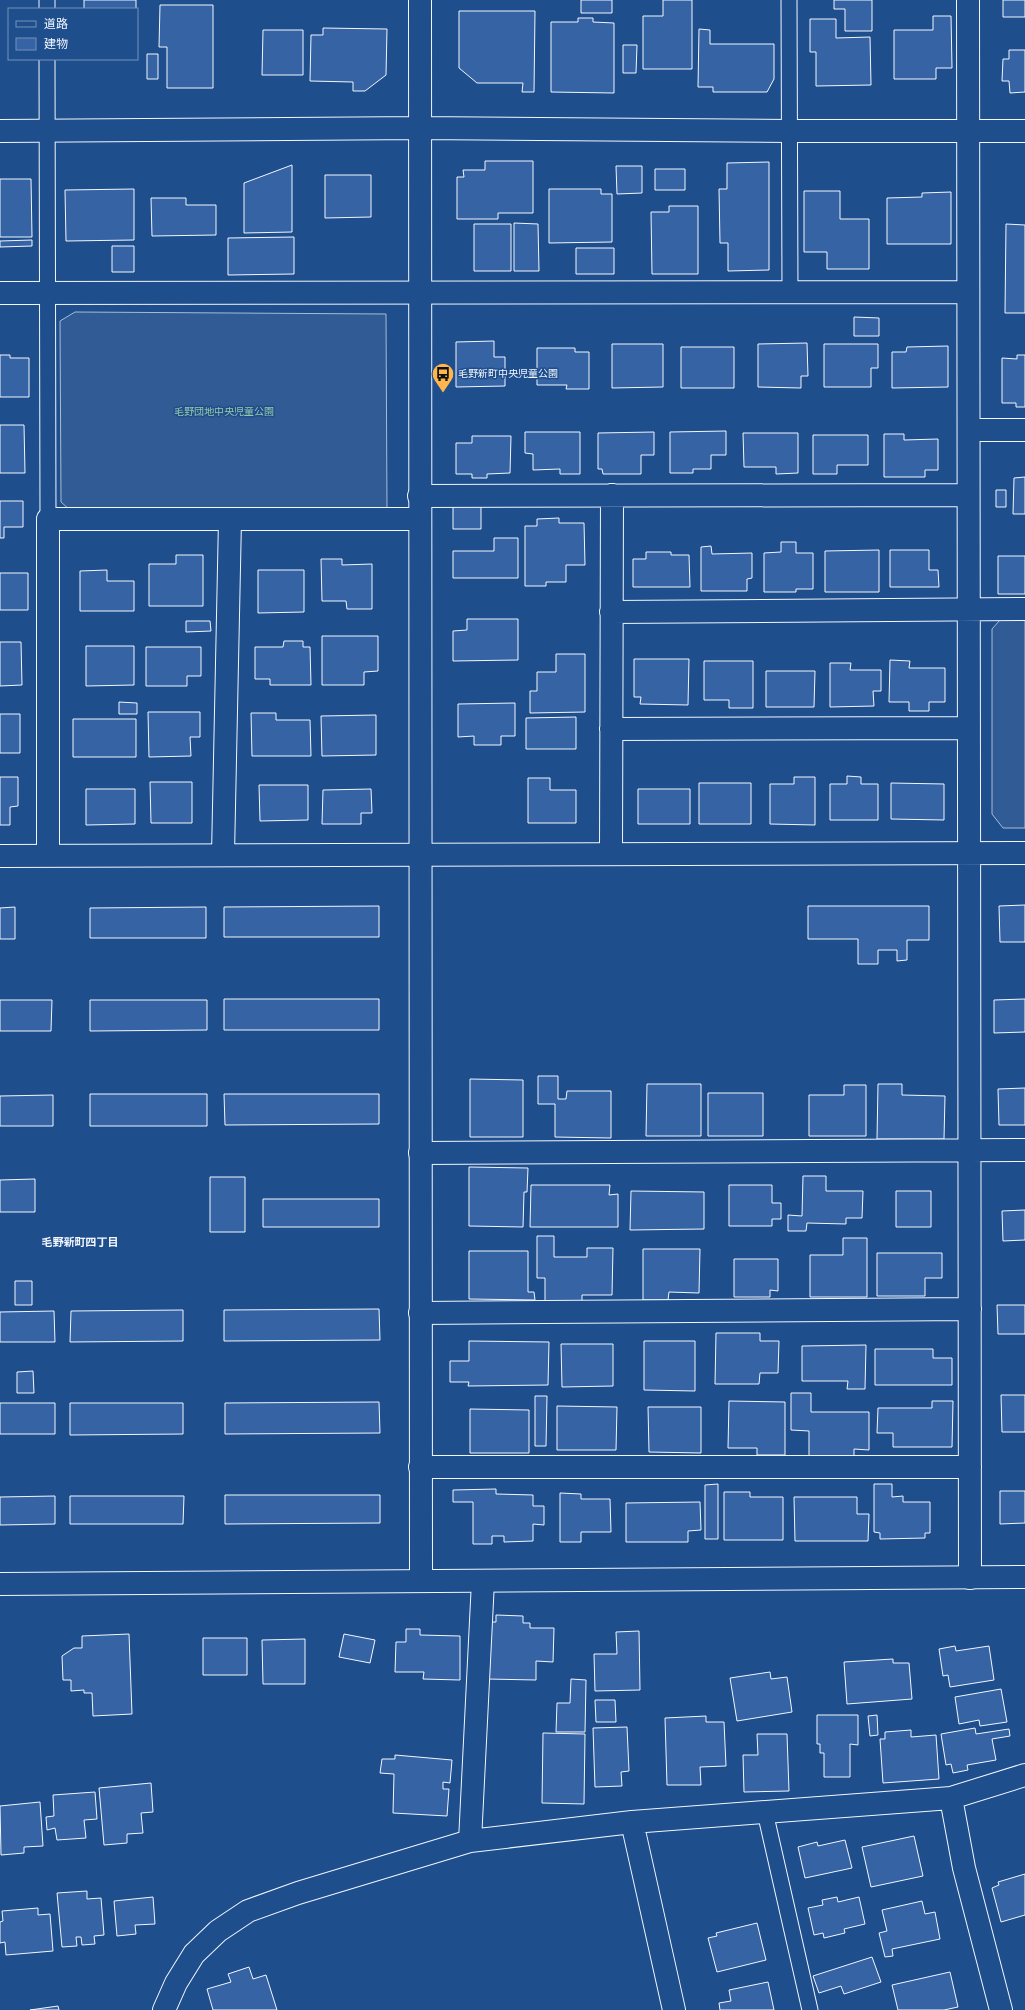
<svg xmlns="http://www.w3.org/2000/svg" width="1025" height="2010" font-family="'Nunito Sans','Noto Sans JP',sans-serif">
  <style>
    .built { fill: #305b95; stroke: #a8bbd7 }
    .building { fill: #3563a3; stroke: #f2f6ff }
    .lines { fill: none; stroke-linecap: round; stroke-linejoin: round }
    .lane-casing { stroke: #f2f6ff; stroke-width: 17 }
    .street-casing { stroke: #f2f6ff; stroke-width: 24 }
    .secondary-casing { stroke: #f2f6ff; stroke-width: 24 }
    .lane { stroke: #1f4e8c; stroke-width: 15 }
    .street { stroke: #1f4e8c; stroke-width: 22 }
    .secondary { stroke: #1f4e8c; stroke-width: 22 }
    .labels { text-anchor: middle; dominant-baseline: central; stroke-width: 3; stroke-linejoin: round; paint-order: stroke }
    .poi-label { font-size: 10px; fill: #f2f6ff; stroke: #1f4e8c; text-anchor: start }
    .park-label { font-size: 10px; fill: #97c8a6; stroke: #1f4e8c }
    .neighbourhood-label { font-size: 11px; font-weight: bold; fill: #f2f6ff; stroke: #1f4e8c }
  </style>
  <rect width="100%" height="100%" fill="#1f4e8c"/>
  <path class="built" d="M75 312 386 314 387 511H71L61 502 60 321Z
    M1000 620H1025V828H1003L992 814V629Z"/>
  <path class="building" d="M84 0H136V9H84Z
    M581 0H612V13H581Z
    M663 0H692V69H643V16H663Z
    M834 0H872V31H845V9H834Z
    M1003 0H1025V17H1003Z
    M160 5H213V88H167V47H159Z
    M459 11H535L534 92H522L523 83H477L459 68Z
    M933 16H951L952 68H936V79H894V30H933Z
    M578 18H593V22L614 23V93L551 92V22H578Z
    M810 19H836V38L870 37 871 85 816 86V52H810Z
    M323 28 387 29 386 75 365 91H353V82L310 81 311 35H323Z
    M699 29 710 30V44H774V79L767 92H713V87H698Z
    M263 30H303V75H262Z
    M623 45H637L636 73H623Z
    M1009 50H1025V92L1010 93 1009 81H1002L1003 59H1009Z
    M147 54H158V79H147Z
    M485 161H533V213H498V219H457V177H464L463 170H485Z
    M769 162V270L728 271V243H720L719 189H727V163Z
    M292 165V232L244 233V183Z
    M616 166H642V193L617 194Z
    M655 169H685V190H655Z
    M325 175H371V217L325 218Z
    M0 179H31L32 237H0Z
    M134 189V240L66 241 65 190Z
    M549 189H601V194H612V242L549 243Z
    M804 191H840V219H869V269H827V252H804Z
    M951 192V244H887V198L922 197V193Z
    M151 198H186V205H216V235L152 236Z
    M669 206H698V274H652L651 212H669Z
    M514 223 538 224 539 271H514Z
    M474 224H511V271H474Z
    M1006 224 1025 225V313H1005Z
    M294 237V274L228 275V238Z
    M32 240V246L0 247V241Z
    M112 246H134V272H112Z
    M576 248H614V274H576Z
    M854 317 879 318V336H854Z
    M494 341V357H505V386L456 387V342Z
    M807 343 808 376H801V388L758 387V344Z
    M612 344H663V387L612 388Z
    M824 344H878V368H871V387H824Z
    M948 346V387L892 388V352H906L907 347Z
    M681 347H734V388H681Z
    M537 348H575V352H589V389H566L567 385H537Z
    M0 355H10V358H29V397H0Z
    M1017 355H1025V407H1016V403H1002V358L1017 359Z
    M0 425H24L25 473H0Z
    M726 431V455H711V469H693V473H670V432Z
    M525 432H580V474H560V469L533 470V454L525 453Z
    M654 432V455H641V474H603L602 469H598V433Z
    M743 433H798V473L776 474V467H744Z
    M884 434H904V440L938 439V470H925V477H884Z
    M813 435H868V465H837V474H813Z
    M472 436H511L510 473 487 474V478H472V474H456V443H472Z
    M1025 477V514H1013L1014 478Z
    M996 490H1006V507H996Z
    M0 501H23V527H4V538H0Z
    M453 505H481V529H453Z
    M559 518V523H584L585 565H566V582H546V586H525V526H537V519Z
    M494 538H518V578H453V551H494Z
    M781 542H796V553H813V589H796V592H764V553L781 552Z
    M711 546 712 554 752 553V578L747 579V591H701V547Z
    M879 550V592H825V551Z
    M890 550H929V570H938L939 587H890Z
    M646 552H671V555H689L690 587H633V559H646Z
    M176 555H203V606H149V564H176Z
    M998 556H1025V594H998Z
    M321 559H342V565L372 564V609H347L346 601H322Z
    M107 570V581H134V611H80V571Z
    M258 570H304V612L258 613Z
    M0 573H28V610H0Z
    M467 619H518V660L453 661V631L467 630Z
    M186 621H210L211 631 186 632Z
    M322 636H378V671L364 672V685H322Z
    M284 641H303V647H310L311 685H270V679H255V647H283Z
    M0 642H21L22 685 0 686Z
    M86 646H134V685L86 686Z
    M146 647H201V676H187V686H146Z
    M556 654H585V712L530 713V691H537V672H556Z
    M634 659H689L688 705 640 704 641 697H634Z
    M890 660 910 661 909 668H945V702H929V711H909V702H889Z
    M704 661H753V708H729V700H704Z
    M830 663H851L850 670H881V691H873L874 706 830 707Z
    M766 671H815L814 707H766Z
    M119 702 137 703V714H119Z
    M515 703V736H501V745H474V736L458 737V704Z
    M148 712H200V737H190L191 756 149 757Z
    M251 713H276V720H310L311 756H252Z
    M0 714H20V753H0Z
    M376 715V755L322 756 321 716Z
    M576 717V749H526V718Z
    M73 719H136V757H73Z
    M847 776 861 777V784H878V820H830V784H847Z
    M0 777H18V806L10 807V825H0Z
    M794 777H815V825L770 824V784H794Z
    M528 778H550V790H576V823H528Z
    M150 782H192V823H151Z
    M699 783H751V824H699Z
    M891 783 944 784V820L891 819Z
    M259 785H308V820L260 821Z
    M86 789H135V824L86 825Z
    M371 789 372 813H361V824H322L323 790Z
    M638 789H690V824H638Z
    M1025 905V942H1000L999 906Z
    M379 906V937H224V907Z
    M808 906H929V940H907V960L897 961V950H878V964H858V939H808Z
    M15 907V939H0V908Z
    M206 907V938H90V908Z
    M224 999H379V1030H224Z
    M1025 999V1032L994 1033V1000Z
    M0 1000H52L51 1031H0Z
    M90 1000H207V1030L90 1031Z
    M538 1076H558V1099H566L567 1091H611V1138L555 1137V1104H538Z
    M470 1079 523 1080V1137H470Z
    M647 1084H701V1136H646Z
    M878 1084H902V1095L945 1096 944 1139H877Z
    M844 1085H866V1136H809V1095H844Z
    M1025 1088V1125H999L998 1089Z
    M708 1093H763V1136H708Z
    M90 1094H207V1126H90Z
    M224 1094H379V1124L225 1125Z
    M53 1095V1126H0V1096Z
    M469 1167 528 1168 527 1192H524L523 1227 469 1226Z
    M803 1176H826V1191H863L862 1218H846V1224L807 1223 806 1231H788V1215L802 1216Z
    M210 1177H245V1232H210Z
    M35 1179V1212H0V1180Z
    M531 1185H610L609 1195 618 1194V1227H530Z
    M729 1185H772V1203H781V1219H772V1226H729Z
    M631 1191 704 1192V1229L630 1230Z
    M896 1191H931V1227H896Z
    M263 1199H379V1227H263Z
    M1025 1210V1240L1003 1241 1002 1211Z
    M537 1236H554V1257H587V1248H613L612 1295H582V1302H545V1278H537Z
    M843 1238H867V1297H810V1255H843Z
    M643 1249H700L699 1293 669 1292 668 1300H643Z
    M469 1251H528V1292H534L535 1300 469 1299Z
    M877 1253H942V1278H925V1296H877Z
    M734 1259H778V1291L770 1290V1297H734Z
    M15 1281H32V1305H15Z
    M997 1305H1025V1334H998Z
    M379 1309 380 1340 224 1341V1310Z
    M183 1310V1341L70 1342 71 1311Z
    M54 1311 55 1342H0V1312Z
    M716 1333H760V1341H779L778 1373H760L759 1384H715Z
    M469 1341 549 1342 548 1385 468 1386 469 1382H450V1361H469Z
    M644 1341H695V1391L644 1390Z
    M561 1344H613V1386L562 1387Z
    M866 1345 865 1389H847L848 1381H802V1346Z
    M875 1349H933V1358H952V1385H875Z
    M33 1371 34 1393H17V1372Z
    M791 1393H811V1412H869V1450L854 1449V1457L809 1456V1431L791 1430Z
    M1001 1395H1025V1432H1002Z
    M535 1396H547L546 1446H535Z
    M729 1401 785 1402V1455H757V1448H728Z
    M932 1401H953L952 1447H893V1433H877L878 1408H932Z
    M379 1402 380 1433 225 1434V1403Z
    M0 1403H55V1434H0Z
    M70 1403H183V1434L70 1435Z
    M557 1406 617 1407 616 1450H557Z
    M648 1407H701V1453L649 1452Z
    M470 1409 529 1410V1453H470Z
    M718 1484V1539H705V1485Z
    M874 1484H892V1497L903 1496V1502H930V1533H925V1538L880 1539V1533L874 1532Z
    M496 1489V1494L533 1495V1506H544V1525L533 1524V1541L504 1542V1536H492V1544H473V1502H453V1490Z
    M1000 1491H1025V1523L1000 1524Z
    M724 1492H750V1497H783V1540H724Z
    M560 1493 581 1494V1499H610L611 1532H581V1542H560Z
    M225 1495H380V1523L225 1524Z
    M55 1496V1524L0 1525V1497Z
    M70 1496H184L183 1524H70Z
    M794 1497H857V1514H869L868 1541H795Z
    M700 1502 701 1530 688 1531V1542H626V1503Z
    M496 1615 523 1616V1623H530V1628H554L553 1662 536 1661V1680L487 1679 488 1622H496Z
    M406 1629H420V1635L460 1636V1680L423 1679 424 1672H395L396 1642H406Z
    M639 1631 640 1690 595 1691 594 1654H617L616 1632Z
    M129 1634 132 1714 93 1716 92 1693H84V1690L71 1691V1680H63L62 1656 74 1648H82V1636Z
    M344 1634 375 1640 370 1663 339 1657Z
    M203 1638H247V1675H203Z
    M305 1639V1684H263L262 1640Z
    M955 1646 956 1651 989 1646 994 1680 950 1687 948 1675 943 1676 939 1649Z
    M893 1659V1663H909L912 1699 847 1704 844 1662Z
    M770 1672 771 1679 787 1677 792 1712 737 1721 730 1678Z
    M571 1679 586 1680 585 1732H556L557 1703H570Z
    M1001 1689 1007 1722 980 1726 979 1720 959 1724 955 1697Z
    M595 1700H615L616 1722H596Z
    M817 1715H858V1745L850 1744V1777H824V1753H820V1744H817Z
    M877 1715 878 1735 870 1736 868 1716Z
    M706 1716V1722H724L726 1766 700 1767 701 1785H667L665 1718Z
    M627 1727 629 1771 621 1772 622 1786 595 1787 593 1728Z
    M975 1728 976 1734 1009 1729 1010 1736 992 1739 996 1760 967 1765 968 1770 953 1773 951 1764 946 1765 941 1734Z
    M911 1730V1737L936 1735 939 1779 883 1783 880 1739H885V1732Z
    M543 1733 585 1734 584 1804 542 1803Z
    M757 1734H787L789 1791 744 1792 743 1755H758Z
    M395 1755 452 1760 450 1783 443 1782V1789H449L447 1816 393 1813 394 1774 380 1773 382 1759H395Z
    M151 1783 153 1812 141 1813 143 1833 127 1834V1843L104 1845 99 1788Z
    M95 1792 97 1819 84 1820 86 1838 57 1840 55 1828 47 1830 46 1817 54 1816 53 1795Z
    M40 1802 43 1846 24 1847V1853L1 1855 0 1806Z
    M914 1836 923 1876 871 1887 862 1847Z
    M845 1840 852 1868 805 1878 798 1847 817 1842 818 1846Z
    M1025 1874V1915L1001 1922 992 1888 999 1885 998 1882Z
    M87 1891V1899L101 1898 104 1935 94 1936 95 1944 82 1945 81 1937H76L77 1946 62 1947 57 1893Z
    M153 1897 155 1924 135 1925 136 1934 117 1936 114 1901Z
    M837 1897 838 1902 859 1897 865 1924 844 1929 845 1933 824 1938 823 1933 814 1935 808 1908 823 1905 822 1900Z
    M922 1901 925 1914 935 1912 940 1939 892 1949 893 1956 885 1957 879 1933 887 1931 882 1910Z
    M38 1908V1915L50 1914 53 1951 6 1955 5 1942 0 1943V1922L3 1921 2 1911Z
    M757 1923 766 1960 717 1972 708 1938 717 1936 716 1933Z
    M872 1957 881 1982 844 1994 841 1986 819 1993 813 1976Z
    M249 1967 253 1979 266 1975 277 2010H213L207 1989 231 1982 228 1974Z
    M950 1972 958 2007 944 2010H898L892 1985Z
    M768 1982 774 2010H720L719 2003 731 2001 729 1990Z
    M58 2006 59 2010H30Z"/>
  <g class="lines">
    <g class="lane-casing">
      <path id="lane" d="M47 0V9
        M789 0 790 293
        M47 59 48 519
        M765 1812 810 2010"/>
    </g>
    <g class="street-casing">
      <path id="street" d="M968 0 970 1578
        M0 293 968 292
        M969 430H1025
        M419 496 968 495
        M611 612 1025 609
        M611 729 969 728
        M611 854 612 495
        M48 855V519H420
        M223 855 230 519
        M0 856 1025 853
        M420 1153 1025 1150
        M420 1313 970 1309
        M420 1467H970
        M951 1798 964 1868 1001 2010
        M632 1822 674 2010
        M470 1841 483 1581
        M164 2010 176 1983 194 1954 218 1931 248 1911 298 1893 470 1841 632 1822 951 1798 1025 1775"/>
    </g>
    <g class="secondary-casing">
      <path id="secondary" d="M420 0 421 1581
        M0 131 420 128 790 131H1025
        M0 1584 1025 1577"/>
    </g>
    <use href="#lane" class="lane"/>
    <use href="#street" class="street"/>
    <use href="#secondary" class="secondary"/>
  </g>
  <defs>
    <g id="bus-pin" transform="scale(1.15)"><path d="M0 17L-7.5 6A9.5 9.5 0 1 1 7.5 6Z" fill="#ffb74d" stroke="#1f4e8c"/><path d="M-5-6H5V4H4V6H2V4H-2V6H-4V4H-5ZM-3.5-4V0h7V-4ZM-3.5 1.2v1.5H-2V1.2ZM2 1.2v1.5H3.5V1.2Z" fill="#111"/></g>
  </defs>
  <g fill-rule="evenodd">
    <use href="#bus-pin" x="443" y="374"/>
  </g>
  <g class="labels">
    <g class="poi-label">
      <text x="458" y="374">毛野新町中央児童公園</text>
    </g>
    <g class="park-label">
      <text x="224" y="412">毛野団地中央児童公園</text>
    </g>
    <g class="neighbourhood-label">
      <text x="80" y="1242">毛野新町四丁目</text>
    </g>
  </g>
  <rect x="8" y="8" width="130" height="52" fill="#1f4e8c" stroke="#7391ba"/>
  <rect x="16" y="21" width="20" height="6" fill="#1f4e8c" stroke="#7391ba"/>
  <text x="44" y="28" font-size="12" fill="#f2f6ff">道路</text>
  <rect x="16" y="38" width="20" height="12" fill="#3563a3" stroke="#7391ba"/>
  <text x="44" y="48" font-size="12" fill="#f2f6ff">建物</text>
</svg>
